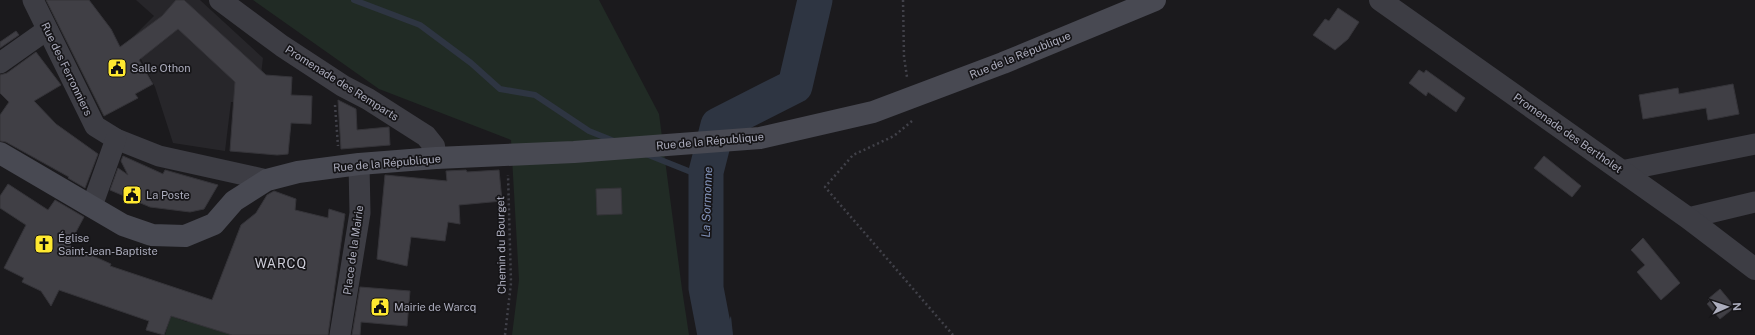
<svg xmlns="http://www.w3.org/2000/svg" width="1755" height="335" font-family="'Public Sans',sans-serif">
  <rect width="100%" height="100%" fill="#1b1a1d"/>
  <polygon fill="#27262a" points="136,0 200,0 263,58 259,91 252,103 231,102 225,151 173,143 155,87 131,39 154,16"/>
  <g fill="#212b25">
    <polygon points="253,0 599,0 659,114 682,289 689,335 512,335 519,280 511,140 379,89"/>
    <polygon points="171,316 187,322 188,321 232,335 165,335"/>
  </g>
  <polygon fill="#2e3542" points="731,316 733,335 722,335"/>
  <g fill="none" stroke-linecap="round" stroke-linejoin="round">
    <g stroke="#2e3542" stroke-width="6">
      <polyline points="354,0 420,25 471,63 500,89 535,95 589,131 614,141"/>
      <polyline points="646,154 706,178"/>
    </g>
    <polyline stroke="#2e3542" stroke-width="35" points="715,335 706,288 706,172 718,125 795,86 815,0"/>
  </g>
  <g fill="#403f45" stroke="#353439">
    <polygon points="46,0 89,0 111,29 120,47 162,16 176,0 184,0 266,75 292,77 291,95 312,96 311,124 291,123 288,154 277,155 230,151 235,82 178,29 139,60 153,84 135,94 138,98 104,116"/>
    <polygon points="1338,8 1359,22 1348,39 1335,50 1313,35 1325,19 1329,21"/>
    <polygon points="16,31 19,35 0,48 0,42"/>
    <polygon points="36,52 61,85 34,101 56,124 98,154 85,188 68,178 69,177 6,142 0,141 0,115 9,102 0,93 0,75 7,73"/>
    <polygon points="1419,70 1424,73 1426,70 1465,98 1456,112 1428,92 1426,96 1409,83"/>
    <polygon points="1733,84 1739,114 1708,120 1706,108 1643,119 1639,95 1678,88 1679,94"/>
    <polygon points="338,100 356,109 357,130 389,127 390,145 341,149"/>
    <polygon points="123,156 163,174 165,170 218,185 204,209 190,212 150,207 110,190 118,168 128,175 121,161"/>
    <polygon points="1544,156 1581,186 1572,197 1534,168"/>
    <polygon points="466,170 467,172 499,170 502,201 459,205 460,224 448,222 445,241 411,237 407,266 377,259 385,175 447,181 446,171"/>
    <polygon points="8,184 48,210 55,200 84,217 69,245 111,264 110,266 212,300 241,225 256,213 267,195 274,191 296,199 295,210 328,218 329,209 345,214 328,335 232,335 171,316 164,335 146,330 149,321 59,290 51,306 41,291 22,282 24,278 4,268 26,225 0,208 0,196"/>
    <polygon points="621,188 622,214 597,215 596,189"/>
    <polygon points="1643,238 1680,283 1661,300 1637,272 1645,265 1631,250"/>
    <polygon points="360,287 410,291 407,326 361,322 360,335 352,335"/>
    <polygon points="1720,289 1735,307 1720,319 1707,304 1710,301 1708,299"/>
  </g>
  <g fill="none" stroke-linecap="round" stroke-linejoin="round">
    <g stroke="#414149" stroke-width="2.5" stroke-dasharray="2 3" stroke-linecap="butt">
      <polyline points="903,0 904,57 907,77"/>
      <polyline points="335,105 338,146"/>
      <polyline points="912,121 894,136 853,155 825,187 953,335"/>
      <polyline points="505,335 511,283 508,175"/>
    </g>
    <g stroke="#3d3d44" stroke-width="21">
      <polyline points="33,0 95,126 116,139 159,156 267,180"/>
      <polyline points="0,63 41,34 48,31"/>
      <polyline points="1621,171 1755,144"/>
      <polyline points="92,206 116,139"/>
      <polyline points="1688,218 1755,202"/>
      <polyline points="340,335 360,213 359,164"/>
    </g>
    <g stroke="#3d3d44" stroke-width="22">
      <polyline points="220,0 282,46 343,86 368,99 426,136 434,146 436,158"/>
      <polyline points="1380,0 1688,218 1755,269"/>
    </g>
    <polyline stroke="#484952" stroke-width="22" points="0,153 123,225 152,235 185,236 214,224 234,201 267,180 298,172 359,164 436,158 574,152 760,138 873,112 1003,63 1155,0"/>
  </g>
  <defs>
    <symbol id="civic-square" viewBox="-11 -11 22 22"><rect x="-9" y="-9" width="18" height="18" rx="4" fill="#ffe930" stroke="#161518"/><path d="M-.6-6.5H3V-4.5H.6V-3L4-1V1h2V6H-6V1h2V-1L-.6-3ZM-1.2 2.5V6h2.4V2.5Z" fill="#111"/></symbol>
    <symbol id="church-square" viewBox="-11 -11 22 22"><rect x="-9" y="-9" width="18" height="18" rx="4" fill="#ffe930" stroke="#161518"/><path d="M-1.2-6h2.4v3.5h3.3v2.4h-3.3V6h-2.4V-.1h-3.3v-2.4h3.3Z" fill="#111"/></symbol>
  </defs>
  <g fill-rule="evenodd">
    <use href="#civic-square" x="106" y="57" width="22" height="22"/>
    <use href="#civic-square" x="121" y="184" width="22" height="22"/>
    <use href="#church-square" x="33" y="233" width="22" height="22"/>
    <use href="#civic-square" x="369" y="296" width="22" height="22"/>
  </g>
  <g text-anchor="middle" stroke-width="3.5" stroke-linejoin="round" paint-order="stroke">
    <g font-size="11" fill="#acadbd" stroke="#161518">
      <text transform="translate(1020 55) rotate(-22)" y="4">Rue de la République</text>
      <text transform="translate(67 69) rotate(64)" y="4">Rue des Ferronniers</text>
      <text transform="translate(342 83) rotate(32)" y="4">Promenade des Remparts</text>
      <text transform="translate(1568 133) rotate(35)" y="4">Promenade des Bertholet</text>
      <text transform="translate(710 141) rotate(-5)" y="4">Rue de la République</text>
      <text transform="translate(387 163) rotate(-5)" y="4">Rue de la République</text>
      <text transform="translate(501 245) rotate(-91)" y="4">Chemin du Bourget</text>
      <text transform="translate(353 250) rotate(-82)" y="4">Place de la Mairie</text>
    </g>
    <g font-size="11" fill="#acadbd" stroke="#161518" text-anchor="start">
      <text x="131" y="72">Salle Othon</text>
      <text x="146" y="199">La Poste</text>
      <text x="58" y="242">Église<tspan x="58" dy="13">Saint-Jean-Baptiste</tspan></text>
      <text x="394" y="311">Mairie de Warcq</text>
    </g>
    <g font-size="12" font-style="italic" fill="#8192b9" stroke="#161518">
      <text transform="translate(707 202) rotate(-88)" y="4">La Sormonne</text>
    </g>
    <g font-size="13" letter-spacing="1" fill="#cdcdd8" stroke="#161518">
      <text x="281" y="268">WARCQ</text>
    </g>
  </g>
  <g transform="translate(1727 307) rotate(87)" stroke="#161518" stroke-width="3" paint-order="stroke">
  <path d="M0-3L7 15L0 10L-7 15Z" fill="#acadbd"/>
  <text y="-6" font-size="11" font-weight="bold" text-anchor="middle" fill="#acadbd">N</text>
  </g>
</svg>
